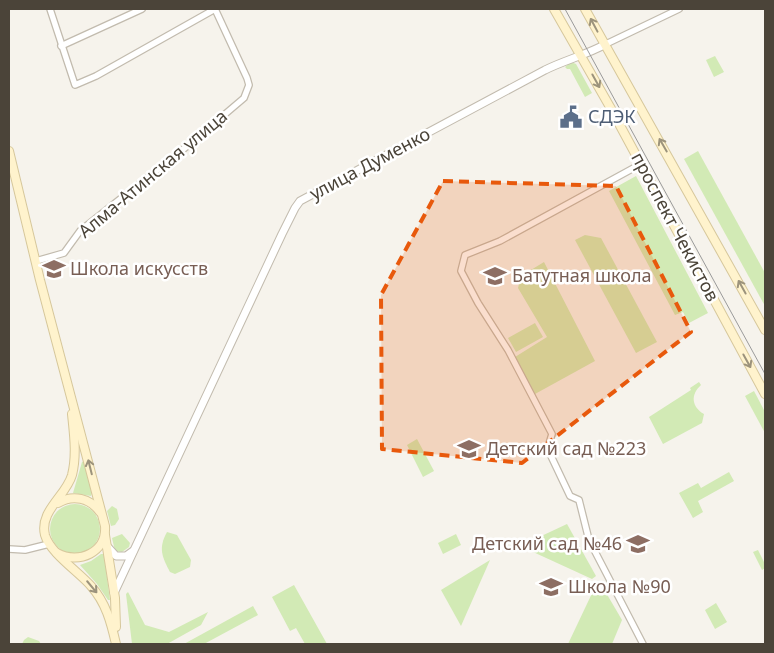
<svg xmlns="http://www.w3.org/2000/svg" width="774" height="653" font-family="'Noto Sans',sans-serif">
  <rect width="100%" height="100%" fill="#f6f3ec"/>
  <g fill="#d2eab5">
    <polygon points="715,56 724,72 714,77 706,60"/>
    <polygon points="571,62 576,64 592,93 585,97 570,69 567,69 565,67"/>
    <polygon points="698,151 765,273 765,306 684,159"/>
    <polygon points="636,176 708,313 689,323 683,312 675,315 609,191"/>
    <polygon points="585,235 601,238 657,342 636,353 575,240"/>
    <polygon points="544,262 595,361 535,394 515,357 547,337 518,288 521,276"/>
    <polygon points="535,323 543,337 516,352 508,338"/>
    <path d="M 699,382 L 701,385 C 690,395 692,407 704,414 L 702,423 L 663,444 L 649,417 L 691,390 L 690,388 Z"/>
    <polygon points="754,391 765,412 765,433 745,396"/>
    <polygon points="417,439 434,471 423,477 407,445"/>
    <polygon points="84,461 92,493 91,496 73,493 82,462"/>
    <polygon points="729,472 734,481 698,501 703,512 693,518 679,493 698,483 701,488"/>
    <circle cx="75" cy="529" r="25"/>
    <polygon points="112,506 117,509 119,519 115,525 111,526 107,511"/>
    <polygon points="567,524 596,576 592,579 520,546"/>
    <path d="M 167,532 L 177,535 L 191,560 L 190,567 L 175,574 L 170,572 C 162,557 158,548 167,532 Z"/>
    <polygon points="122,534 130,543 129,547 122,552 115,551 112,538"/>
    <polygon points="456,534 461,545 443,554 438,543"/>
    <polygon points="758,550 765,564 765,568 762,570 753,552"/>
    <polygon points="101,554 104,554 110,600 108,600 97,584 80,565 91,561"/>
    <polygon points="490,560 461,626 441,590"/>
    <polygon points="294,585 327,644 305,644 296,628 290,631 272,597"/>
    <polygon points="595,587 605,591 622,620 612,644 568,644"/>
    <polygon points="128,592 145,625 169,632 208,612 201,625 167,644 132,644 126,594"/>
    <polygon points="716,603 727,622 715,629 705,610"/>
    <polygon points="253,606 258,615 204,644 184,644"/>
    <polygon points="28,637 39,641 41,644 22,644 24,640"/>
  </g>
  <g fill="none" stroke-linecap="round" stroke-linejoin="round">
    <defs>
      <g id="minor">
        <polyline points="50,9 75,85 96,76 215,9"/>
        <polyline points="606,44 679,9"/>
        <polyline points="61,46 142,9"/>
        <polyline points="641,164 500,241 465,255 461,271 478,303 508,350 552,434 549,444 551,456 570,496 579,500 589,540 643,644"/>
        <polyline points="36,261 64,253 80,231 191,143 244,98 249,85 247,78 215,9"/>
        <polyline points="9,549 25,550 49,544"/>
      </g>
      <g id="tertiary">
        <polyline points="107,546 116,556 126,556 133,551"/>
        <path d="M 114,593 L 282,234 L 295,208 L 300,201 L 545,70 C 565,60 586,55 606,44"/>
      </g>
      <g id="secondary">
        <polyline points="554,9 610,107 765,394"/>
        <polyline points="585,9 765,330"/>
        <path d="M 9,151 L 40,280 L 105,526 C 107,552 79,565 57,553"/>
        <path d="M 72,414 C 74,434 77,455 72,475 C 66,496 39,511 45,535 C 50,553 79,572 91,586 C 106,603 111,622 116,644"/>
        <path d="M 58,503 C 73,494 90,498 100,512"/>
        <polyline points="105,535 115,598 116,627"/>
      </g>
    </defs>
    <use href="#minor" stroke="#c2bbae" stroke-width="8"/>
    <use href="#tertiary" stroke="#c2bbae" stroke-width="9"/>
    <use href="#secondary" stroke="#d6c79b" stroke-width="10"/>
    <use href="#minor" stroke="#fff" stroke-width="5.5"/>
    <use href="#tertiary" stroke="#fff" stroke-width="7"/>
    <use href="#secondary" stroke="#fff3cd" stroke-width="8"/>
    <polyline stroke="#9a9a9a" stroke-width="1" points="565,9 765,374"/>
  </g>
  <defs><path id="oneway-shaft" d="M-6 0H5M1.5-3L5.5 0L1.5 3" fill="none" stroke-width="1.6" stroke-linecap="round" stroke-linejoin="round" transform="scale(1.25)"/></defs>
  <g stroke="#9c937c">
    <use href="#oneway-shaft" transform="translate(594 25) rotate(-118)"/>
    <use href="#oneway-shaft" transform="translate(596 81) rotate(61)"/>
    <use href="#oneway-shaft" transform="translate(663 145) rotate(-120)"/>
    <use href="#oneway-shaft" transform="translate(742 287) rotate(-119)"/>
    <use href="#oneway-shaft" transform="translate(747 361) rotate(61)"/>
    <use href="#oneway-shaft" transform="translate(90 467) rotate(-104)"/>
    <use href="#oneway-shaft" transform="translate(92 587) rotate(50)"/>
  </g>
  <path fill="#e8590c" fill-opacity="0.2" stroke="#e8590c" stroke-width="4" stroke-dasharray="10 6" stroke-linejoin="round" d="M 443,181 L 616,186 L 691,332 L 522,463 L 382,449 L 381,295 Z"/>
  <defs>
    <symbol id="civic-bare" viewBox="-9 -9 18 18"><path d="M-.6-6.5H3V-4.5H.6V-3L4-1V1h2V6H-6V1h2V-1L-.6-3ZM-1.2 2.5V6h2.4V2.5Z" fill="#5c6f8a" stroke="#fff" stroke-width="2.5" paint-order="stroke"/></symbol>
    <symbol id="school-bare" viewBox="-9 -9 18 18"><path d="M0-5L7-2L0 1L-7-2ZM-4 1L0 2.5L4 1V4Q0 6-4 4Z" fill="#8d6e63" stroke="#fff" stroke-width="2.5" paint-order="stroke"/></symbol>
  </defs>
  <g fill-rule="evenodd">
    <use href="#civic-bare" x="555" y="101" width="32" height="32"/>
    <use href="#school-bare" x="38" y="253" width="32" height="32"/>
    <use href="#school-bare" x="479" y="260" width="32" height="32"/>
    <use href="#school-bare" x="453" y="433" width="32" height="32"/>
    <use href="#school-bare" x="622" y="528" width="32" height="32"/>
    <use href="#school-bare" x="535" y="571" width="32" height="32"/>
  </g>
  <g text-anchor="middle" stroke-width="5" stroke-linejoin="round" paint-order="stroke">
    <g font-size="18" fill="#4e5e75" stroke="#fff" text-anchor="start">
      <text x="588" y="123">СДЭК</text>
    </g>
    <g font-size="18" fill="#4b4439" stroke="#fff">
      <text transform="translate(370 164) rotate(-28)" y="6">улица Думенко</text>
      <text transform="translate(153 174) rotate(-40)" y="6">Алма-Атинская улица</text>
      <text transform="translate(675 227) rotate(62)" y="6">проспект Чекистов</text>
    </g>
    <g font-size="18" fill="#785e54" stroke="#fff" text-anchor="start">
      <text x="70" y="275">Школа искусств</text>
      <text x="512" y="282">Батутная школа</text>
      <text x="486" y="455">Детский сад №223</text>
      <text x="622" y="550" text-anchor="end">Детский сад №46</text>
      <text x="568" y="593">Школа №90</text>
    </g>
  </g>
  <rect width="774" height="653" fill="none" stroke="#4b4439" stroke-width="20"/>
</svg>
